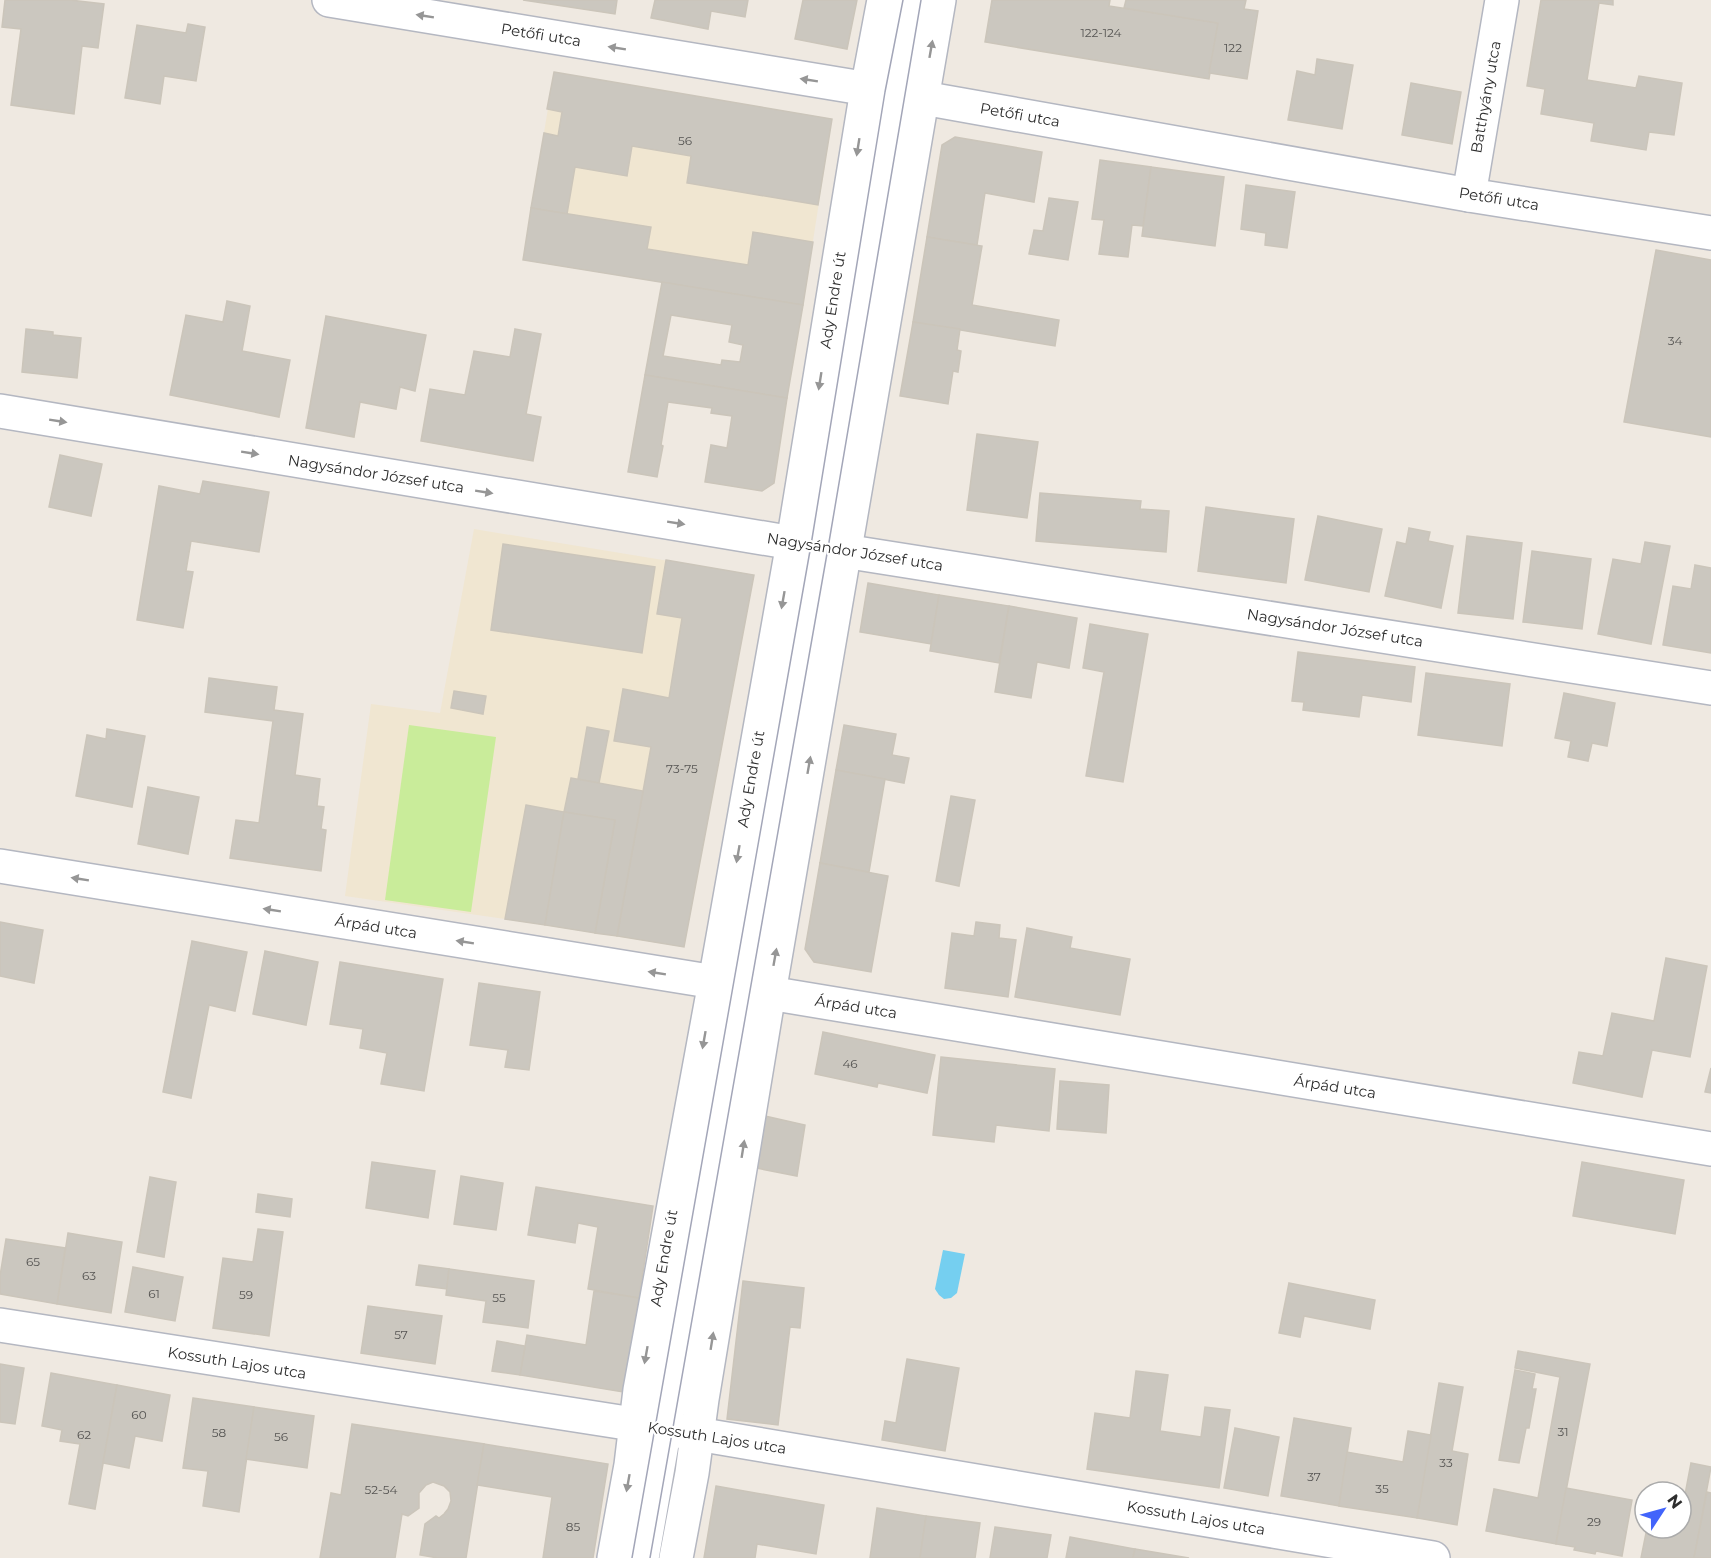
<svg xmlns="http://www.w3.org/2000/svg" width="1711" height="1558" font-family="Montserrat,sans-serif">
  <rect width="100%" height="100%" fill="#efe9e1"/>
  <g fill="#f0e6d1">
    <polygon points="554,72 832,119 803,305 523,260"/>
    <polygon points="474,529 754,575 684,947 505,919 345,896 371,704 440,713"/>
  </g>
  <polygon fill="#c9ec9a" points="409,725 496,737 471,912 385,900"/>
  <polygon fill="#75cff0" points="943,1250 965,1254 957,1293 951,1298 944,1299 939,1295 935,1289"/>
  <g fill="#cbc7bf" stroke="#cbc5ba" stroke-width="1.5" fill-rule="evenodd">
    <polygon points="5,0 70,0 104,4 98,48 82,46 74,114 11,105 21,29 2,27"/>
    <polygon points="523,0 617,0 615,14"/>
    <polygon points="655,0 748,0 745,17 711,11 708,29 651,18"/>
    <polygon points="803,0 857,0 847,49 795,39"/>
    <polygon points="992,0 1110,0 1109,6 1218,23 1209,79 985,42"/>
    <polygon points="1126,0 1246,0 1244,9 1258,11 1247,79 1209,73 1218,23 1124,8"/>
    <polygon points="1541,0 1613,0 1613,5 1599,3 1587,80 1636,88 1639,76 1682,83 1674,135 1649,132 1646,150 1591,141 1594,123 1541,114 1545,89 1527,86"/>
    <polygon points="188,24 205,27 196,81 164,76 160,104 125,98 137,25 186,33"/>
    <polygon points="1317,59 1353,65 1342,129 1288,120 1297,71 1315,75"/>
    <polygon points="554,72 832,119 818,205 687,183 691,156 632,146 627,176 575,167 567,214 531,208 544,133 558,136 562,112 547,109"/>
    <polygon points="1411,83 1461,92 1452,144 1402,135"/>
    <polygon points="955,137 1042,152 1034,202 985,193 977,245 927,237 942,145"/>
    <polygon points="1100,160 1151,167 1143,226 1132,225 1128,257 1099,254 1104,220 1092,219"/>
    <polygon points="1151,167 1224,177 1215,246 1142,236"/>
    <polygon points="1246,185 1295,192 1287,248 1265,245 1266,233 1241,229"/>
    <polygon points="1049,198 1078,202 1068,260 1029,254 1034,230 1043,231"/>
    <polygon points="531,208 651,227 647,249 748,265 753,232 813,242 803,305 523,260"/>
    <polygon points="927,237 982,246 972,305 1059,320 1055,346 913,322"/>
    <polygon points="1656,250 1711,260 1711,437 1624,422"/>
    <path d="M 662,282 L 803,305 L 787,398 L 645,375 ZM 671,315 L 732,325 L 729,342 L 743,345 L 740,362 L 722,360 L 721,365 L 663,356 Z"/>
    <polygon points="227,301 250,306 242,351 290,360 279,417 170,395 186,315 223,322"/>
    <polygon points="326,316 426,335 415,391 400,387 396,409 360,402 354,437 306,428"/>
    <polygon points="913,322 960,329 957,350 961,351 958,372 953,371 948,404 900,396"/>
    <polygon points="26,329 53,332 53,335 81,338 77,378 22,372"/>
    <polygon points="515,329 541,334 526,414 541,417 533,461 421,441 430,389 465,395 474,351 510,357"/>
    <polygon points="645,375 787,398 774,483 762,491 705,482 711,445 727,448 732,416 711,413 712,408 668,402 661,445 663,446 657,477 628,472"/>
    <polygon points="977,434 1038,442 1027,518 967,510"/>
    <polygon points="60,455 102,464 91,516 49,507"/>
    <polygon points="203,481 269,492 259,552 191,541 186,571 193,572 183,628 137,620 159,486 200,494"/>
    <polygon points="1040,493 1141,501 1140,509 1169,511 1166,552 1036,541"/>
    <polygon points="1206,507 1294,519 1286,583 1198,571"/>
    <polygon points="1318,516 1382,529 1369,592 1305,580"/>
    <polygon points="1409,528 1430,532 1428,541 1453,546 1441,608 1385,596 1397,542 1406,544"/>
    <polygon points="1467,536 1522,543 1513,619 1458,613"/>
    <polygon points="1645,542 1670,546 1651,644 1598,634 1613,559 1641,564"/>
    <polygon points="503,544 655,567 642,653 491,630"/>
    <polygon points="1532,551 1591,559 1582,629 1523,622"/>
    <polygon points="666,560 754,575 684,947 617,936 651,747 614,741 623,689 669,698 682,618 657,614"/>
    <polygon points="1695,565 1711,568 1711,653 1663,645 1673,586 1691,589"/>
    <polygon points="868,583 939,595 931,644 860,632"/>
    <polygon points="939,595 1009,606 999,663 930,651"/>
    <polygon points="1009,606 1077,618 1069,668 1037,662 1031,698 995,692"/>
    <polygon points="1090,624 1148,634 1123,782 1086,776 1104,672 1083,668"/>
    <polygon points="1298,652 1415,667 1411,702 1362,695 1359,717 1303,710 1304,702 1292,701"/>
    <polygon points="1426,673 1510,684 1502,746 1418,735"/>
    <polygon points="209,678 277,687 274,710 303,714 295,775 320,779 317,806 324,807 321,829 326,830 321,871 230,858 236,820 259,823 273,721 205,712"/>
    <polygon points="454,691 486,696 483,714 451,708"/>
    <polygon points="1564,693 1615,703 1607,746 1592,743 1588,761 1568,757 1571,741 1555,738"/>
    <polygon points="844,725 896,734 892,755 909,758 904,783 836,770"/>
    <polygon points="587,727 609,731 599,783 578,779"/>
    <polygon points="107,729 145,736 132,807 76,796 87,735 106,739"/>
    <polygon points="836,770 885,779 869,872 820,863"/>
    <polygon points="571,778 643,791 617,936 595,933 615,820 564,812"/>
    <polygon points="148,787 199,797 188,854 138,844"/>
    <polygon points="951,796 975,800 959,886 936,881"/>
    <polygon points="526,805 564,812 545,925 505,919"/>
    <polygon points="564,812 615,820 595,933 545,925"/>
    <polygon points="820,863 888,876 871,972 814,962 805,949"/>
    <polygon points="0,922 43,930 34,983 0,976"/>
    <polygon points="976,922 1000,925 999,938 1016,940 1008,997 945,988 952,933 974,936"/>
    <polygon points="1027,928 1072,937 1070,948 1130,959 1120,1015 1015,997"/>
    <polygon points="192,941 247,952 235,1011 209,1005 191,1098 163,1092"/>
    <polygon points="265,951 318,962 306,1025 253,1014"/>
    <polygon points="1666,958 1707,966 1690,1057 1652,1050 1642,1097 1573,1083 1579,1052 1603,1056 1612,1013 1654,1021"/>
    <polygon points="340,962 443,979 424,1091 381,1084 387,1053 360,1048 363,1029 330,1024"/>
    <polygon points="479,983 540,992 529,1070 505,1067 508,1050 470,1045"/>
    <polygon points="823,1032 935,1055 927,1093 878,1083 877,1087 815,1074"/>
    <polygon points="941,1057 1055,1069 1049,1131 996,1125 994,1142 933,1135"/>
    <polygon points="1711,1068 1711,1093 1705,1092"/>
    <polygon points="1060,1081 1109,1085 1106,1133 1057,1129"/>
    <polygon points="765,1116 805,1125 797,1176 756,1168"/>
    <polygon points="372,1162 435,1171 428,1218 366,1208"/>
    <polygon points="1582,1162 1684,1180 1675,1234 1573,1216"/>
    <polygon points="461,1176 503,1183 496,1230 454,1224"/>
    <polygon points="150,1177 176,1182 164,1257 137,1252"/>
    <polygon points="536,1187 653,1206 639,1298 588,1289 598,1227 578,1223 575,1243 528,1235"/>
    <polygon points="258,1194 292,1199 290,1217 256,1212"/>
    <polygon points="258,1229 283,1232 269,1336 213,1328 223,1258 253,1262"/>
    <polygon points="68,1233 122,1242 111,1313 57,1304"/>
    <polygon points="6,1239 65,1248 57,1304 0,1294 0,1276"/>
    <polygon points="419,1265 449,1269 447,1289 416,1285"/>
    <polygon points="133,1267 183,1277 175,1321 125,1312"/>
    <polygon points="449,1269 534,1281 528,1328 483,1322 486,1301 446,1295"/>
    <polygon points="743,1281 804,1288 800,1328 790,1327 778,1425 727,1419"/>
    <polygon points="1289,1283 1375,1300 1370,1329 1304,1316 1300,1337 1279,1333"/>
    <polygon points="594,1291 639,1298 623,1392 520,1375 527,1335 586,1345"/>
    <polygon points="368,1306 442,1316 435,1364 361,1353"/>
    <polygon points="497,1341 525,1346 520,1375 492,1371"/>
    <polygon points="1518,1351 1590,1364 1556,1544 1486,1531 1494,1489 1538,1498 1560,1377 1515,1368"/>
    <polygon points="907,1359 959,1368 945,1451 882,1440 885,1421 896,1423"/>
    <polygon points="0,1364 24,1368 15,1424 0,1422"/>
    <polygon points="1515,1370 1535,1374 1532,1389 1536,1389 1529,1428 1526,1428 1519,1463 1499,1460"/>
    <polygon points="1136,1371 1168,1375 1160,1431 1201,1437 1205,1407 1230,1410 1219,1488 1087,1469 1095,1413 1130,1418"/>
    <polygon points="51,1373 117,1385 95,1509 69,1504 80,1444 60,1441 62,1430 42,1426"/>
    <polygon points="1439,1383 1463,1387 1452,1451 1468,1454 1457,1525 1417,1518"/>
    <polygon points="117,1385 170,1395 162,1441 135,1436 129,1468 103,1463"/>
    <polygon points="193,1398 254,1407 239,1512 203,1506 208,1471 183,1468"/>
    <polygon points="254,1407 314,1416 307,1468 246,1459"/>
    <polygon points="1294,1418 1351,1428 1339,1506 1281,1496"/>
    <polygon points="352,1424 484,1444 466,1558 438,1558 420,1555 425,1524 436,1516 439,1518 444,1514 448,1509 451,1501 450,1492 444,1486 433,1482 426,1485 419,1493 419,1508 408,1516 402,1514 395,1558 320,1558 331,1493 341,1495"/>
    <polygon points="1235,1428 1279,1437 1268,1496 1224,1488"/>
    <polygon points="1408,1431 1431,1435 1417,1518 1339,1506 1347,1452 1403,1462"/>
    <polygon points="484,1444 608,1464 593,1558 543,1558 552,1497 477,1485"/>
    <polygon points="1691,1463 1711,1467 1694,1558 1641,1558 1647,1528 1681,1528 1681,1500 1684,1500"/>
    <polygon points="716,1486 824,1505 816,1554 757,1544 755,1558 704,1558"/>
    <polygon points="1566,1488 1632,1500 1622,1556 1596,1551 1595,1554 1574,1550 1575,1547 1556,1544"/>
    <polygon points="1707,1492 1711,1493 1711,1558 1694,1558"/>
    <polygon points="877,1508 926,1516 920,1558 870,1558"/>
    <polygon points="926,1516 980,1523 975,1558 920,1558"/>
    <polygon points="995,1527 1051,1535 1047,1558 990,1558"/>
    <polygon points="1070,1537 1135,1549 1133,1558 1066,1558"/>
    <polygon points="1135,1549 1189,1558 1133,1558"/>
  </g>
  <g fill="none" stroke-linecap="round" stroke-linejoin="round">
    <defs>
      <g id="minor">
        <polyline points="329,0 923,98 1469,195 1711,233"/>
        <polyline points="1469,195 1502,0"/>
        <polyline points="0,411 793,543 1711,688"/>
        <polyline points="0,866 715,982 769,993 1711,1149"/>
        <polyline points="0,1325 697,1434 1433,1558"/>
        <polyline points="614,1558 631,1465 640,1390 715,982 793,543 867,90 884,0"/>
        <polyline points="642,1558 819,547 912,0"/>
        <polyline points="676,1558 692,1473 702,1399 769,993 939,0"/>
      </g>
    </defs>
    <use href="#minor" stroke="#b4b7c1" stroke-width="36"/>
    <use href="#minor" stroke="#fff" stroke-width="33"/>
    <g stroke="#a3a6b8" stroke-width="1.5">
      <polyline points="632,1558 811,545 885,92 903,0"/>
      <polyline points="650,1558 828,548 921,0"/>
    </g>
  </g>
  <defs><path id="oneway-solid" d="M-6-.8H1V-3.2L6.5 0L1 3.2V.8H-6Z" transform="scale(1.5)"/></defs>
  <g fill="#969696">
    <use href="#oneway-solid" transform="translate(425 16) rotate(-171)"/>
    <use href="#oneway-solid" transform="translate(617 48) rotate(-171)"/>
    <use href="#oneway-solid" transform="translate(931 49) rotate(-80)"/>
    <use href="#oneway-solid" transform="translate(809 80) rotate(-171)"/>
    <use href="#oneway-solid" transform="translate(858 147) rotate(99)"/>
    <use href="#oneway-solid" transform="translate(820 381) rotate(99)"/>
    <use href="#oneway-solid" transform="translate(58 421) rotate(9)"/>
    <use href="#oneway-solid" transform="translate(250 453) rotate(9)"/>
    <use href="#oneway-solid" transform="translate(484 492) rotate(9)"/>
    <use href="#oneway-solid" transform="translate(676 523) rotate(9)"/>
    <use href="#oneway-solid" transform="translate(783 600) rotate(100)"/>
    <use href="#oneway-solid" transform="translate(809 765) rotate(-80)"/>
    <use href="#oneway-solid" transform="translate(738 854) rotate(100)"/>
    <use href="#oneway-solid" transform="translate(80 879) rotate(-171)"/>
    <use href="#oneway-solid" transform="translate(272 910) rotate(-171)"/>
    <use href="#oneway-solid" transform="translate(465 942) rotate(-171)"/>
    <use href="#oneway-solid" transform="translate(775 957) rotate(-80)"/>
    <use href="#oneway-solid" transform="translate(657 973) rotate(-171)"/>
    <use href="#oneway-solid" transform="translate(704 1040) rotate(100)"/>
    <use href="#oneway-solid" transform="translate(743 1149) rotate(-81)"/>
    <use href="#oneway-solid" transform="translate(712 1341) rotate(-81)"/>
    <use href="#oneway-solid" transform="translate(646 1355) rotate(100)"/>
    <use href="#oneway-solid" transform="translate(628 1483) rotate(100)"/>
  </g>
  <g text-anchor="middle" stroke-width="4.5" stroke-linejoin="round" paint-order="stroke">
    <g font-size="12" fill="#555452">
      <text x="1101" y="37">122-124</text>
      <text x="1233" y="52">122</text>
      <text x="685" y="145">56</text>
      <text x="1675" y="345">34</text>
      <text x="682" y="773">73-75</text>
      <text x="850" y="1068">46</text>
      <text x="33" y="1266">65</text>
      <text x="89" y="1280">63</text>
      <text x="154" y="1298">61</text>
      <text x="246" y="1299">59</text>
      <text x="499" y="1302">55</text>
      <text x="401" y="1339">57</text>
      <text x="139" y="1419">60</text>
      <text x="1563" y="1436">31</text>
      <text x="219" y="1437">58</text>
      <text x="84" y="1439">62</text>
      <text x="281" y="1441">56</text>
      <text x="1446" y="1467">33</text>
      <text x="1314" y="1481">37</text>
      <text x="1382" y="1493">35</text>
      <text x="381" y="1494">52-54</text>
      <text x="1594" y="1526">29</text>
      <text x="573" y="1531">85</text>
    </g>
    <g font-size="15" fill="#2e2e2e" stroke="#fff">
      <text transform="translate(541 35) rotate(9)" y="5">Petőfi utca</text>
      <text transform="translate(1486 97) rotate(-80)" y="5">Batthyány utca</text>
      <text transform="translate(1020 115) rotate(10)" y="5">Petőfi utca</text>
      <text transform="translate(1499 199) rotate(9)" y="5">Petőfi utca</text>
      <text transform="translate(833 300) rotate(-81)" y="5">Ady Endre út</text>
      <text transform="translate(376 474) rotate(9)" y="5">Nagysándor József utca</text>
      <text transform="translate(855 552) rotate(9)" y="5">Nagysándor József utca</text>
      <text transform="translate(1335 628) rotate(9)" y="5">Nagysándor József utca</text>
      <text transform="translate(751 779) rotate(-80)" y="5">Ady Endre út</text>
      <text transform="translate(376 927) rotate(9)" y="5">Árpád utca</text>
      <text transform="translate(856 1007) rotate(9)" y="5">Árpád utca</text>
      <text transform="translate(1335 1087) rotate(9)" y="5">Árpád utca</text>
      <text transform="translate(664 1258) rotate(-80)" y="5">Ady Endre út</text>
      <text transform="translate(237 1363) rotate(9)" y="5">Kossuth Lajos utca</text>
      <text transform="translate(717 1438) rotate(9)" y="5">Kossuth Lajos utca</text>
      <text transform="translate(1196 1518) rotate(10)" y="5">Kossuth Lajos utca</text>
    </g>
  </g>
  <g transform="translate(1663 1510) rotate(54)"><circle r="28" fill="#ffffff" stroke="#ababab" stroke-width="1.5"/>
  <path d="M0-4.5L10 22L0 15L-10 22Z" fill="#4264fb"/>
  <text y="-9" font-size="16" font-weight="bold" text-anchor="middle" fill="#2e2e2e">N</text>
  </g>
</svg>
